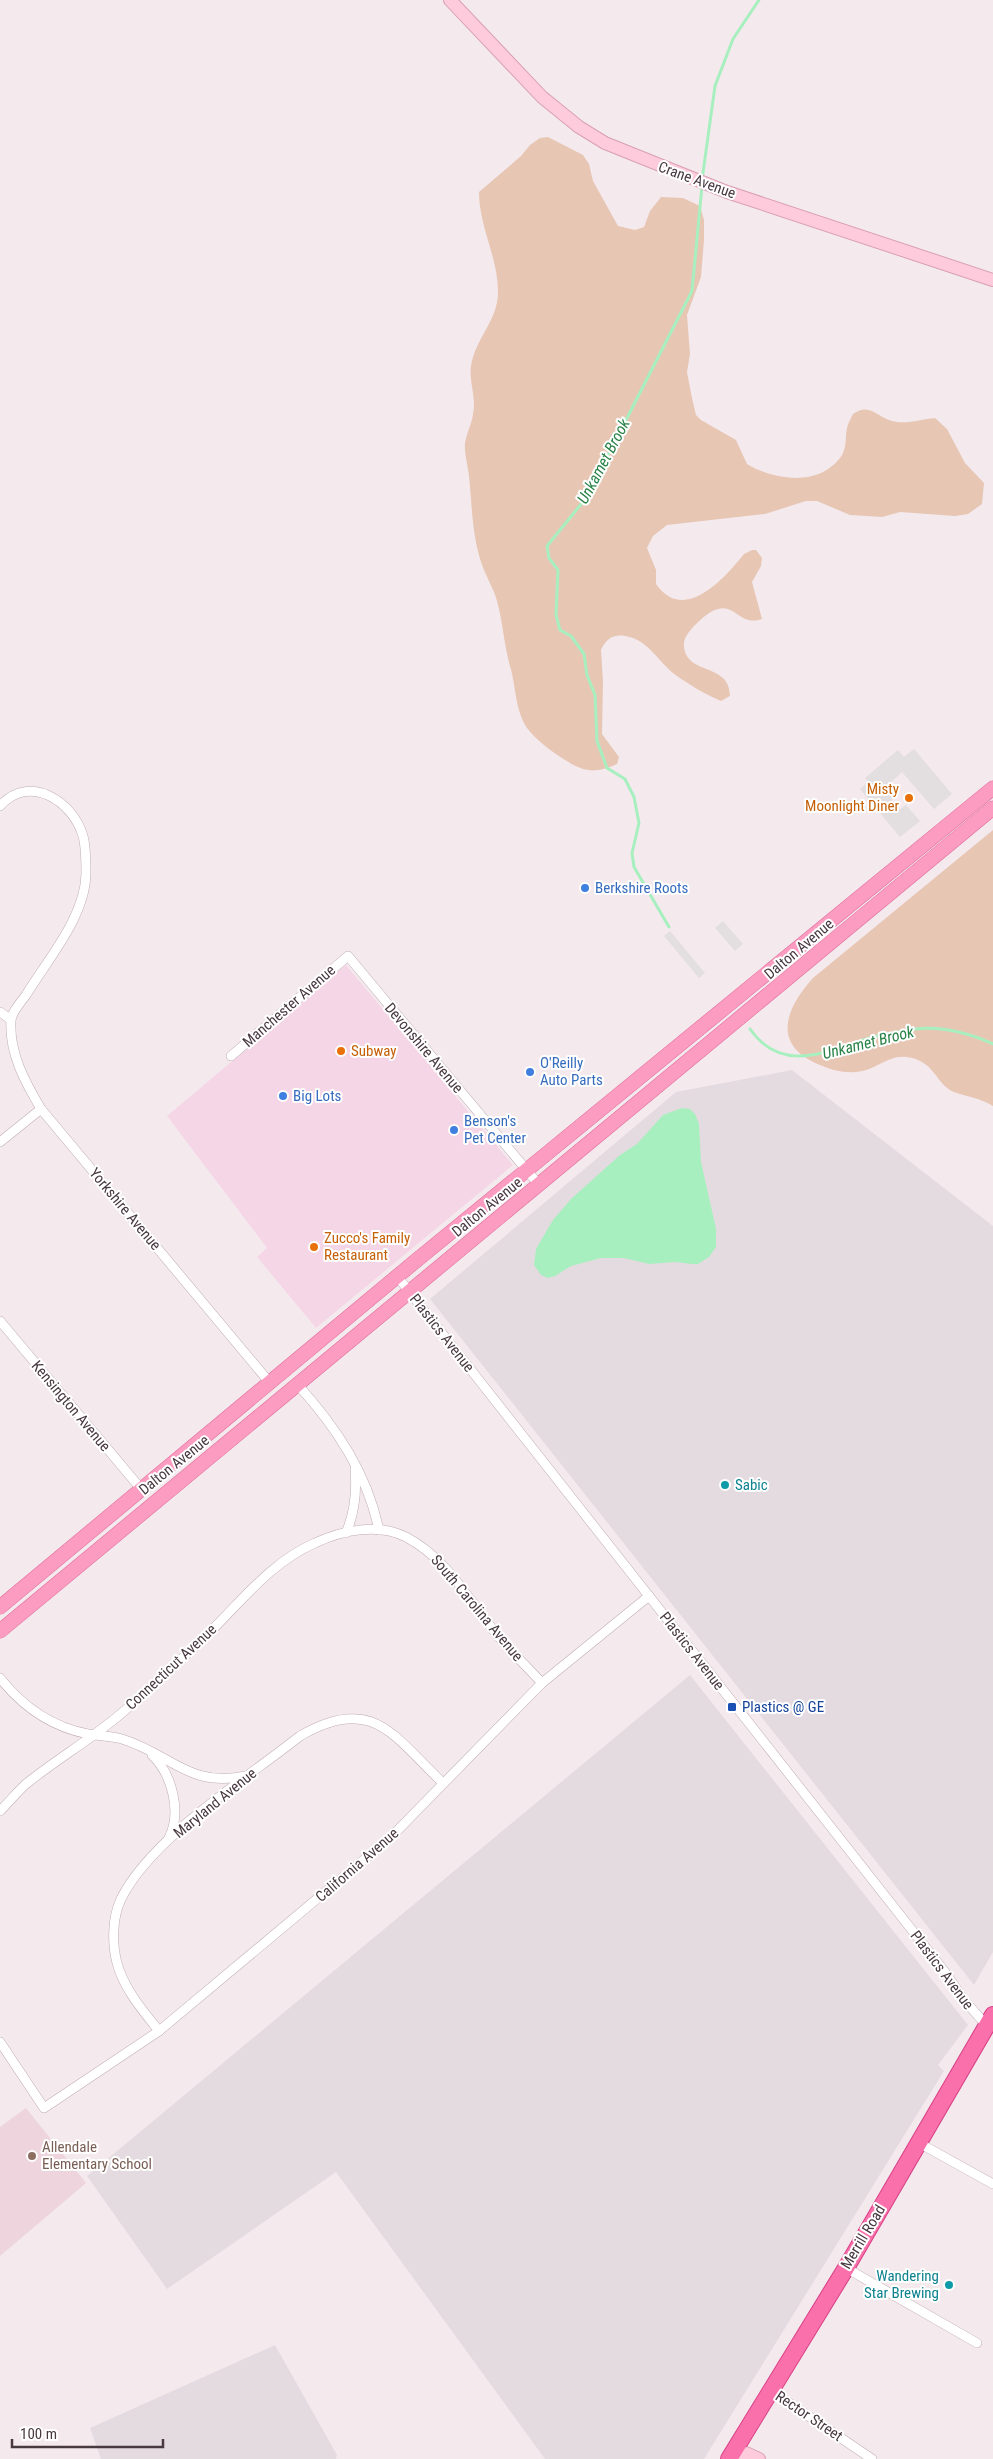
<svg xmlns="http://www.w3.org/2000/svg" width="993" height="2459" font-family="'Roboto Condensed',sans-serif">
  <rect width="100%" height="100%" fill="#f4eaee"/>
  <polygon fill="#f5d6e6" points="346,965 513,1165 316,1328 257,1257 267,1248 167,1116"/>
  <g fill="#e4dbe0">
    <polygon points="792,1070 993,1226 993,1952 974,1985 430,1299 676,1092"/>
    <polygon points="690,1675 968,2025 938,2065 944,2071 704,2459 545,2459 336,2172 167,2289 87,2176"/>
    <polygon points="275,2345 337,2455 336,2459 101,2459 90,2428"/>
  </g>
  <polygon fill="#edd4dd" points="26,2108 86,2183 0,2256 0,2127"/>
  <g fill="#e7c6b4">
    <path d="M 548,137 L 583,155 L 589,164 L 593,181 L 618,226 L 635,230 L 644,227 L 650,211 L 661,197 L 683,198 L 700,206 L 704,220 L 704,240 L 701,277 L 687,315 L 690,354 L 687,372 L 692,398 L 696,415 L 701,420 L 736,440 L 747,464 C 775,481 821,487 842,455 C 847,446 845,437 847,428 C 848,423 851,418 853,414 C 870,402 877,417 892,421 C 906,425 921,419 935,418 L 947,429 L 965,463 L 984,483 L 982,504 L 968,514 L 955,516 L 900,512 L 882,517 L 850,515 L 817,501 L 806,501 L 765,514 L 667,525 L 653,536 L 647,548 L 656,570 L 656,584 C 684,624 724,579 744,554 L 752,550 L 756,550 L 762,558 L 761,566 L 752,582 L 762,619 C 733,629 734,585 694,626 C 689,632 683,638 684,646 C 686,676 730,662 730,696 L 721,701 C 706,695 690,685 677,676 C 658,663 650,640 625,636 C 613,634 606,639 601,650 L 603,681 L 602,734 L 619,757 L 617,764 C 595,774 584,772 565,760 C 552,752 536,740 527,728 C 515,710 516,686 510,666 C 504,645 503,623 497,601 C 493,587 485,575 481,562 C 472,534 472,506 469,476 C 468,466 464,453 465,443 C 467,432 472,423 473,414 C 477,396 467,379 472,361 C 478,336 498,319 498,292 C 498,257 479,227 479,192 L 521,156 L 530,145 L 540,138 Z"/>
    <path d="M 993,830 L 993,1106 C 980,1098 968,1097 954,1092 C 936,1085 935,1060 906,1057 C 888,1055 875,1071 856,1072 C 842,1073 832,1070 820,1065 C 772,1046 784,1010 813,978 Z"/>
  </g>
  <g fill="#e3dee0">
    <polygon points="914,749 952,794 934,809 902,772 889,784 897,795 891,801 899,810 906,805 920,821 900,837 860,789 868,782 865,778 898,750 904,757"/>
    <polygon points="723,921 743,944 735,951 715,928"/>
    <polygon points="670,931 705,973 699,978 664,936"/>
  </g>
  <polygon fill="#a8efbf" points="682,1108 690,1109 695,1114 699,1124 701,1162 716,1229 716,1247 709,1257 698,1264 692,1264 675,1262 649,1264 624,1258 601,1258 571,1266 555,1276 548,1278 541,1275 534,1265 536,1249 553,1220 571,1199 620,1155 637,1144 663,1115"/>
  <g fill="none" stroke-linecap="round" stroke-linejoin="round">
    <g stroke="#a8efbf" stroke-width="3">
      <polyline points="702,180 715,86 733,39 759,0"/>
      <polyline points="669,927 634,867 632,853 639,823 634,797 625,779 607,768 597,741 595,695 587,675 584,654 571,636 560,630 556,615 558,570 549,558 547,546 586,498 692,291 702,186"/>
      <path d="M 750,1029 C 783,1076 830,1050 873,1037 C 886,1034 901,1031 915,1029 C 941,1026 969,1033 993,1044"/>
    </g>
    <defs>
      <g id="street">
        <path d="M 0,806 C 29,773 73,801 83,836 C 86,847 86,863 86,874 C 85,917 48,959 26,995 C 21,1002 11,1013 11,1021 C 9,1053 25,1082 41,1109 L 270,1383"/>
        <polyline points="0,1012 10,1019"/>
        <polyline points="231,1056 348,956 539,1185"/>
        <polyline points="0,1142 41,1109"/>
        <polyline points="397,1276 945,1972 964,2000 988,2027"/>
        <polyline points="0,1321 142,1490"/>
        <path d="M 298,1385 C 336,1427 367,1473 379,1530"/>
        <path d="M 346,1533 C 355,1512 357,1492 355,1469"/>
        <path d="M 0,1678 C 23,1707 52,1727 88,1734 C 99,1736 111,1736 122,1739 C 171,1754 188,1788 246,1776"/>
        <path d="M 152,1755 C 172,1774 182,1812 169,1838"/>
        <path d="M 0,1811 C 9,1802 17,1792 26,1784 C 57,1759 93,1738 123,1712 C 153,1686 183,1658 212,1630 C 243,1599 273,1561 315,1543 C 343,1530 378,1523 406,1537 C 448,1559 469,1601 498,1636 C 512,1652 527,1667 542,1683"/>
        <path d="M 159,2031 C 143,2011 124,1989 117,1963 C 112,1944 112,1918 121,1899 C 151,1838 246,1779 300,1736 C 373,1693 394,1737 443,1783"/>
        <polyline points="0,2042 44,2108 159,2031 391,1837 542,1683 649,1596"/>
        <polyline points="919,2143 993,2184"/>
        <polyline points="846,2268 977,2343"/>
        <polyline points="770,2390 872,2459"/>
      </g>
      <g id="secondary">
        <polyline points="450,0 542,97 579,127 605,143 727,192 993,280"/>
        <polyline points="729,2457 746,2453 759,2459"/>
      </g>
      <g id="primary">
        <polyline points="0,1607 412,1264 993,788"/>
        <polyline points="0,1631 993,808"/>
      </g>
      <polyline id="highway" points="729,2459 846,2268 993,2015"/>
    </defs>
    <use href="#street" stroke="#c0acb5" stroke-width="10"/>
    <use href="#secondary" stroke="#d99fb3" stroke-width="14"/>
    <use href="#primary" stroke="#e16b99" stroke-width="15"/>
    <use href="#highway" stroke="#d93f85" stroke-width="18"/>
    <use href="#street" stroke="#fff" stroke-width="9"/>
    <use href="#secondary" stroke="#fdcbdc" stroke-width="12"/>
    <use href="#primary" stroke="#fb9cc0" stroke-width="14"/>
    <use href="#highway" stroke="#f970aa" stroke-width="16"/>
  </g>
  <g fill="#e8710a" stroke="#fff" stroke-width="2">
    <circle cx="909" cy="798" r="5"/>
    <circle cx="341" cy="1051" r="5"/>
    <circle cx="314" cy="1247" r="5"/>
  </g>
  <g fill="#3f7fe0" stroke="#fff" stroke-width="2">
    <circle cx="585" cy="888" r="5"/>
    <circle cx="530" cy="1072" r="5"/>
    <circle cx="283" cy="1096" r="5"/>
    <circle cx="454" cy="1130" r="5"/>
  </g>
  <g fill="#0f9aa8" stroke="#fff" stroke-width="2">
    <circle cx="725" cy="1485" r="5"/>
    <circle cx="949" cy="2285" r="5"/>
  </g>
  <rect fill="#1a4fb4" stroke="#fff" stroke-width="2" x="727" y="1702" width="10" height="10" rx="2.5"/>
  <circle fill="#8d6e63" stroke="#fff" stroke-width="2" cx="32" cy="2156" r="5"/>
  <g text-anchor="middle" stroke-width="4" stroke-linejoin="round" paint-order="stroke">
    <g font-size="15" fill="#483840" stroke="#fff">
      <text transform="translate(697 180) rotate(20)" y="5">Crane Avenue</text>
      <text transform="translate(799 949) rotate(-40)" y="5">Dalton Avenue</text>
      <text transform="translate(289 1006) rotate(-41)" y="5">Manchester Avenue</text>
      <text transform="translate(424 1048) rotate(50)" y="5">Devonshire Avenue</text>
      <text transform="translate(487 1207) rotate(-39)" y="5">Dalton Avenue</text>
      <text transform="translate(125 1209) rotate(50)" y="5">Yorkshire Avenue</text>
      <text transform="translate(442 1333) rotate(52)" y="5">Plastics Avenue</text>
      <text transform="translate(71 1406) rotate(50)" y="5">Kensington Avenue</text>
      <text transform="translate(174 1465) rotate(-39)" y="5">Dalton Avenue</text>
      <text transform="translate(477 1608) rotate(50)" y="5">South Carolina Avenue</text>
      <text transform="translate(692 1651) rotate(52)" y="5">Plastics Avenue</text>
      <text transform="translate(171 1667) rotate(-43)" y="5">Connecticut Avenue</text>
      <text transform="translate(215 1803) rotate(-39)" y="5">Maryland Avenue</text>
      <text transform="translate(357 1865) rotate(-41)" y="5">California Avenue</text>
      <text transform="translate(942 1970) rotate(53)" y="5">Plastics Avenue</text>
      <text transform="translate(863 2237) rotate(-59)" y="5">Merrill Road</text>
      <text transform="translate(809 2416) rotate(34)" y="5">Rector Street</text>
    </g>
    <g font-size="15" fill="#c56008" stroke="#fff" text-anchor="start">
      <text x="899" y="794" text-anchor="end">Misty<tspan x="899" dy="17">Moonlight Diner</tspan></text>
      <text x="351" y="1056">Subway</text>
      <text x="324" y="1243">Zucco's Family<tspan x="324" dy="17">Restaurant</tspan></text>
    </g>
    <g font-size="15" fill="#366cbe" stroke="#fff" text-anchor="start">
      <text x="595" y="893">Berkshire Roots</text>
      <text x="540" y="1068">O'Reilly<tspan x="540" dy="17">Auto Parts</tspan></text>
      <text x="293" y="1101">Big Lots</text>
      <text x="464" y="1126">Benson's<tspan x="464" dy="17">Pet Center</tspan></text>
    </g>
    <g font-size="15" fill="#0d838f" stroke="#fff" text-anchor="start">
      <text x="735" y="1490">Sabic</text>
      <text x="939" y="2281" text-anchor="end">Wandering<tspan x="939" dy="17">Star Brewing</tspan></text>
    </g>
    <g font-size="15" fill="#164399" stroke="#fff" text-anchor="start">
      <text x="742" y="1712">Plastics @ GE</text>
    </g>
    <g font-size="15" fill="#785e54" stroke="#fff" text-anchor="start">
      <text x="42" y="2152">Allendale<tspan x="42" dy="17">Elementary School</tspan></text>
    </g>
    <g font-size="16" font-style="italic" fill="#298246" stroke="#fff">
      <text transform="translate(603 461) rotate(-62)" y="6">Unkamet Brook</text>
      <text transform="translate(868 1042) rotate(-14)" y="6">Unkamet Brook</text>
    </g>
  </g>
  <path d="M12 2439v8h151v-8" fill="none" stroke="#483840" stroke-width="2.5"/>
  <text x="20" y="2439" font-size="15" fill="#483840" stroke="#ffffff" stroke-width="4" paint-order="stroke">100 m</text>
</svg>
